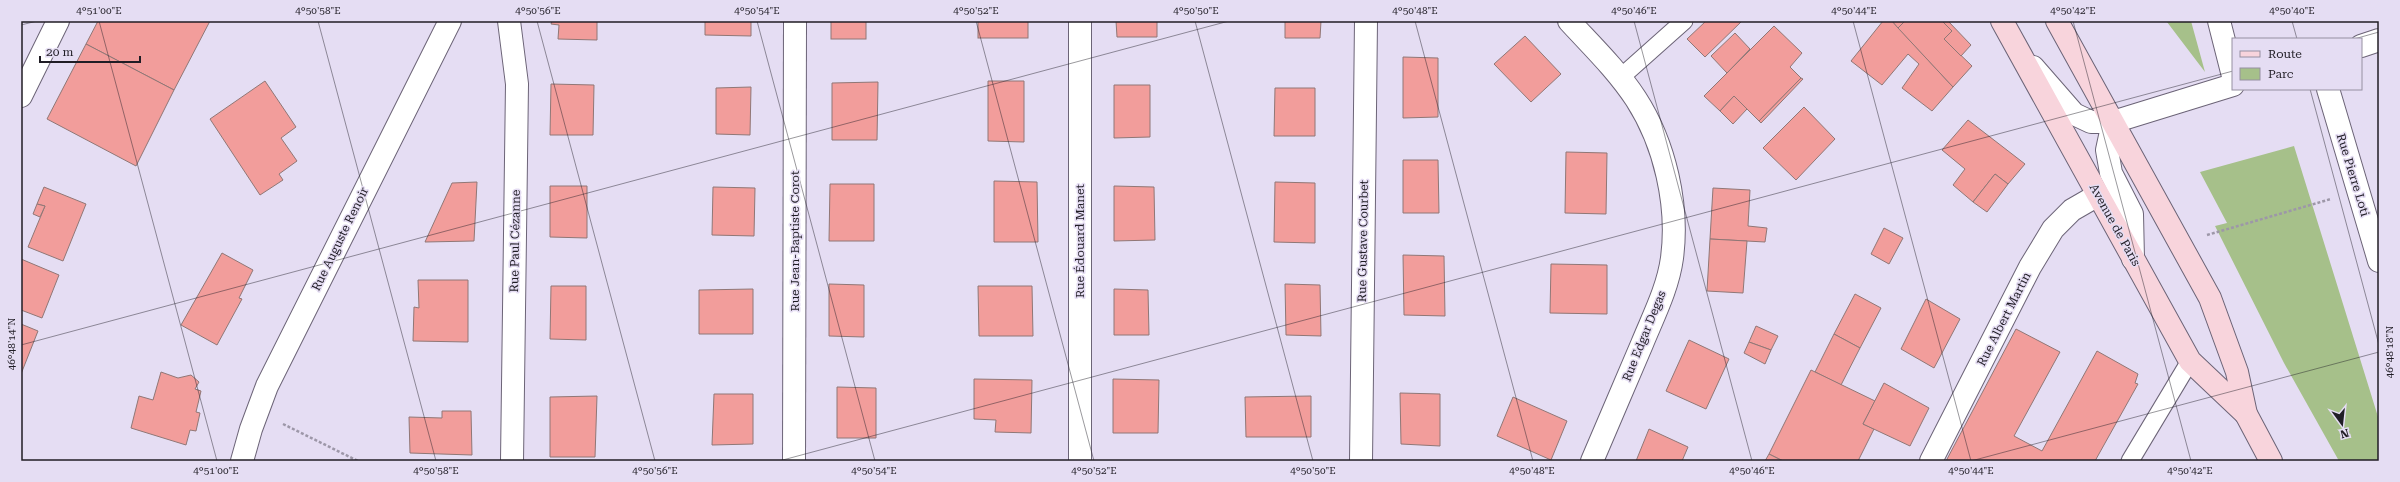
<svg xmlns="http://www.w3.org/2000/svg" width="2400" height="482" font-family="'Roboto Serif',serif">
  <rect width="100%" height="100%" fill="#e5ddf3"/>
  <g fill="#a6c08a">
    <polygon points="2166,21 2191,21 2205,72 2167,22"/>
    <polygon points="2294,146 2379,420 2379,461 2339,461 2284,363 2215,226 2227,223 2200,172"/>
  </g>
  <g fill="#f29d9b" stroke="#907776">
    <polygon points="98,21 210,21 174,90 86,44"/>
    <polygon points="552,21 597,21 597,40 558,39 559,25 551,24"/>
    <polygon points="705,21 751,21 751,36 705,35"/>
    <rect x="831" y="21" width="35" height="18"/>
    <rect x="978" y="21" width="50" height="17"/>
    <polygon points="1116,21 1157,21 1157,37 1117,37"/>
    <polygon points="1285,21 1321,21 1320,38 1285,38"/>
    <polygon points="1706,21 1742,21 1705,57 1687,39"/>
    <polygon points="1883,21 1892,21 1953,87 1932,111 1902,88 1919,64 1908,54 1882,85 1851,61"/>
    <polygon points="1892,21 1905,21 1898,28"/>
    <polygon points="1905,21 1942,21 1952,31 1944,39 1972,66 1953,87 1898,28"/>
    <polygon points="1942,21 1948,21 1971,45 1961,56 1944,39 1952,31"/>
    <polygon points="1774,26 1802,53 1790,67 1801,78 1759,121 1734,96 1720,111 1704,96"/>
    <polygon points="1735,33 1750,49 1727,73 1711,56"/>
    <polygon points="1525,36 1561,74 1531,102 1494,64"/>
    <polygon points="86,44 174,90 136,166 47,119"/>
    <polygon points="1403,57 1438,58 1438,117 1403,118"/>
    <polygon points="1801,78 1803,79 1761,123 1759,121"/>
    <polygon points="265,81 296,127 281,138 297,161 279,174 283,180 260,195 210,119"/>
    <polygon points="988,81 1024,81 1024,142 988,141"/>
    <polygon points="878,82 877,140 832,140 832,83"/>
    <polygon points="551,84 594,85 593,135 550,135"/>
    <polygon points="1114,85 1150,85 1150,137 1114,138"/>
    <polygon points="751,87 750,135 716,134 716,88"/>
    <polygon points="1275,88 1315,88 1315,136 1274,136"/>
    <polygon points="1734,96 1747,109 1733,124 1720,111"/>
    <polygon points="1804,107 1835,139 1796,180 1763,148"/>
    <polygon points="1968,120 2025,164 2008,184 1995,174 1973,202 1953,185 1965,169 1942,150"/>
    <polygon points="1566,152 1607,153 1606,214 1565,213"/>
    <polygon points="1403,160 1438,160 1439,213 1403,213"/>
    <polygon points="1995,174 2008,184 1987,212 1973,202"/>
    <polygon points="994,181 1037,182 1038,242 994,242"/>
    <polygon points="477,182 474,241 425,242 452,183"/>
    <polygon points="1275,182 1315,183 1315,243 1274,242"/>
    <polygon points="830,184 874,184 874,241 829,241"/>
    <polygon points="550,186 587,186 587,238 550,237"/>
    <polygon points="1114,186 1154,187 1155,240 1114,241"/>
    <polygon points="44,187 86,204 63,261 28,247 45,206 37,204"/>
    <polygon points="713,187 755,188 754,236 712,235"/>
    <polygon points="1713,188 1750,190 1748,226 1767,228 1765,242 1710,239"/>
    <polygon points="37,204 45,206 40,217 33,214"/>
    <polygon points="1884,228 1903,238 1889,264 1871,254"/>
    <polygon points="1710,239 1747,241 1743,293 1707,291"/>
    <polygon points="222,253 253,270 239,298 242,299 217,345 181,325"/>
    <polygon points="1403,255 1444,256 1445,316 1404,315"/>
    <polygon points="21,259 59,275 42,318 21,310"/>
    <polygon points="1551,264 1607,265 1607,314 1550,313"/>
    <polygon points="418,280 468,280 468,342 413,341 414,307 419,308"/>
    <polygon points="829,284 864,285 864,337 829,336"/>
    <polygon points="1285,284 1320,285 1321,336 1286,335"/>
    <polygon points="551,286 586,286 586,340 550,339"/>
    <polygon points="978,286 1032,286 1033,336 979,336"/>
    <polygon points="753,289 753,334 699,334 699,290"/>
    <polygon points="1114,289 1148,290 1149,335 1114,335"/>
    <polygon points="1855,294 1881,308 1860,348 1834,334"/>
    <polygon points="1926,299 1960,319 1934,368 1901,349"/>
    <polygon points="21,324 38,331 21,374"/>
    <polygon points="1756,326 1778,336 1771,350 1749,342"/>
    <polygon points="2016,329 2060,352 2014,436 2042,451 2097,351 2138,374 2135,383 2138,384 2095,461 1946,461"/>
    <polygon points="1834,334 1860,348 1841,385 1815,372"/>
    <polygon points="1689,340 1729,359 1706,409 1666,391"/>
    <polygon points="1749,342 1771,350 1765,364 1744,353"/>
    <polygon points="1811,370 1875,401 1863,424 1874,429 1858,461 1783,461 1769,454"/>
    <polygon points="161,372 178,378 191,375 199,382 195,389 201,391 196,412 200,413 196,431 190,430 186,445 131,428 139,396 153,400"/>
    <polygon points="974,379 1032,380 1031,433 995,432 996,420 974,419"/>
    <polygon points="1113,379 1159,380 1158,433 1113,433"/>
    <polygon points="1884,383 1929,408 1910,446 1863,424"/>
    <polygon points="837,387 876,388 876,438 837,438"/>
    <polygon points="1400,393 1440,394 1440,446 1401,444"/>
    <polygon points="714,394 753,394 753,444 712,445"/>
    <polygon points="597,396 595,457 550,457 550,397"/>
    <polygon points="1311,396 1311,437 1246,437 1245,397"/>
    <polygon points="1513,397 1567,421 1551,460 1497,436"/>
    <polygon points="442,411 471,411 472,455 410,453 409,417 442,418"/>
    <polygon points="1649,429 1688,447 1682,461 1636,461"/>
    <polygon points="1769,454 1783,461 1765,461"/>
  </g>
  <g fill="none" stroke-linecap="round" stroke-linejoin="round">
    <defs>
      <g id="service">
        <polyline points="1620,78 1684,21"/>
        <polyline points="2130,461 2190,361"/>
      </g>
      <g id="minor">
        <polyline points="509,21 517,84 512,461"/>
        <path d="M 1569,21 C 1592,46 1617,70 1636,99 C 1665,144 1679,205 1672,258 C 1668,288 1653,317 1642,344 C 1625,383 1609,422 1592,461"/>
        <polyline points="2219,21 2233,76"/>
        <polyline points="2361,46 2379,40"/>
        <polyline points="2033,67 2074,114 2091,122 2113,122 2233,85"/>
        <polyline points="2328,89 2379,261"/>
        <polyline points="21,96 58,21"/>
        <polyline points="2113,122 2107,150 2111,173 2132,214 2133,259"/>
        <polyline points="242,461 251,429 267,386 450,21"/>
        <polyline points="794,461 795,21"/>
        <polyline points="1080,461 1080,21"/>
        <polyline points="1361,461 1366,21"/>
        <polyline points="1931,461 2030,267 2053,229 2072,210 2098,195"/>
      </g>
      <g id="secondary">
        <polyline points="2002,21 2190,361 2246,414"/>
        <polyline points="2057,21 2210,298 2237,372 2246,414 2271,461"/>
      </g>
    </defs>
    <use href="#service" stroke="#6c6477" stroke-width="19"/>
    <use href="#minor" stroke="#6c6477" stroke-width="24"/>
    <use href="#secondary" stroke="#6c6477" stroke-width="24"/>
    <g stroke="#9d97a8" stroke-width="2.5" stroke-dasharray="3 2" stroke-linecap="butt">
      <polyline points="2207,235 2331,199"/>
      <polyline points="283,424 358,461"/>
    </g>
    <use href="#service" stroke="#fff" stroke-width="17"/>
    <use href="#minor" stroke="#fff" stroke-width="22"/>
    <use href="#secondary" stroke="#f8d4dc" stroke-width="22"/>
  </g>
  <path fill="none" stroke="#201d25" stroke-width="1" stroke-opacity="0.45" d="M 99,21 L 217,461M 318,21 L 436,461M 537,21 L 655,461M 757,21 L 875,461M 976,21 L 1094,461M 1195,21 L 1313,461M 1415,21 L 1533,461M 1634,21 L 1752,461M 1853,21 L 1971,461M 2073,21 L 2191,461M 2292,21 L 2297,39M 21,25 L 37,21M 2354,39 L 2379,32M 2310,89 L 2379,345M 21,345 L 1229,21M 779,461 L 2233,71M 1971,461 L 2379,352"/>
  <g text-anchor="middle" stroke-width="3" stroke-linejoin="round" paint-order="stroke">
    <g font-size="12" fill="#201d25" stroke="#e5ddf3">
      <text transform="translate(2353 175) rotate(73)" y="4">Rue Pierre Loti</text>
      <text transform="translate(2115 225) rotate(61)" y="4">Avenue de Paris</text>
      <text transform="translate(340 239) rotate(-64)" y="4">Rue Auguste Renoir</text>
      <text transform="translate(515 241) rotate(-89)" y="4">Rue Paul Cézanne</text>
      <text transform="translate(795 241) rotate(-90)" y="4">Rue Jean-Baptiste Corot</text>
      <text transform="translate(1080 241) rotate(-90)" y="4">Rue Édouard Manet</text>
      <text transform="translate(1363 241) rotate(-89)" y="4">Rue Gustave Courbet</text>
      <text transform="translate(2004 319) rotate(-63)" y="4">Rue Albert Martin</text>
      <text transform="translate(1644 336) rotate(-68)" y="4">Rue Edgar Degas</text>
    </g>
  </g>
  <rect width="2400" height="482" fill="none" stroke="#e5ddf3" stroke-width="44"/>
  <rect x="2232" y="38" width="130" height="52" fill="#e5ddf3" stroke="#9690a1"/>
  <rect x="2240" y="51" width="20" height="6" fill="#f8d4dc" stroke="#9690a1"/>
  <text x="2268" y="58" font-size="12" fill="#201d25">Route</text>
  <rect x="2240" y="68" width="20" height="12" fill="#a6c08a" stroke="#9690a1"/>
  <text x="2268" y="78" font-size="12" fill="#201d25">Parc</text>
  <g transform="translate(2342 424) rotate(165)" stroke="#e5ddf3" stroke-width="3" paint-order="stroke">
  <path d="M0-3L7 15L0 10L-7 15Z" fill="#201d25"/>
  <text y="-6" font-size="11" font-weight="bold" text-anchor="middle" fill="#201d25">N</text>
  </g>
  <path d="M40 56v6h100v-6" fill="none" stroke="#201d25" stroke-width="2"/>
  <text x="46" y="56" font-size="12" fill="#201d25" stroke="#e5ddf3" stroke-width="3" paint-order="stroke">20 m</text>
  <rect x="22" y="22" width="2356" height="438" fill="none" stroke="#201d25" stroke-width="1.5"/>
  <g font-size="10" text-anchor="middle" fill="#201d25">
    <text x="99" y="14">4°51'00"E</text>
    <text x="318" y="14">4°50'58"E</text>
    <text x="538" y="14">4°50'56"E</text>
    <text x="757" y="14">4°50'54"E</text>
    <text x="976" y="14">4°50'52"E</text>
    <text x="1196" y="14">4°50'50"E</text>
    <text x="1415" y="14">4°50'48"E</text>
    <text x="1634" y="14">4°50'46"E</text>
    <text x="1854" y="14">4°50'44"E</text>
    <text x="2073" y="14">4°50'42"E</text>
    <text x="2292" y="14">4°50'40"E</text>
    <text transform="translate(11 344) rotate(-90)" y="4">46°48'14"N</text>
    <text transform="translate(2389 352) rotate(-90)" y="4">46°48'18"N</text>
    <text x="216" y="474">4°51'00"E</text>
    <text x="436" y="474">4°50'58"E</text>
    <text x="655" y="474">4°50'56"E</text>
    <text x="874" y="474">4°50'54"E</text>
    <text x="1094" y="474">4°50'52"E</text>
    <text x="1313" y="474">4°50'50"E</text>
    <text x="1532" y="474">4°50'48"E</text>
    <text x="1752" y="474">4°50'46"E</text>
    <text x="1971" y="474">4°50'44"E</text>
    <text x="2190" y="474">4°50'42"E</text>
  </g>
</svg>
